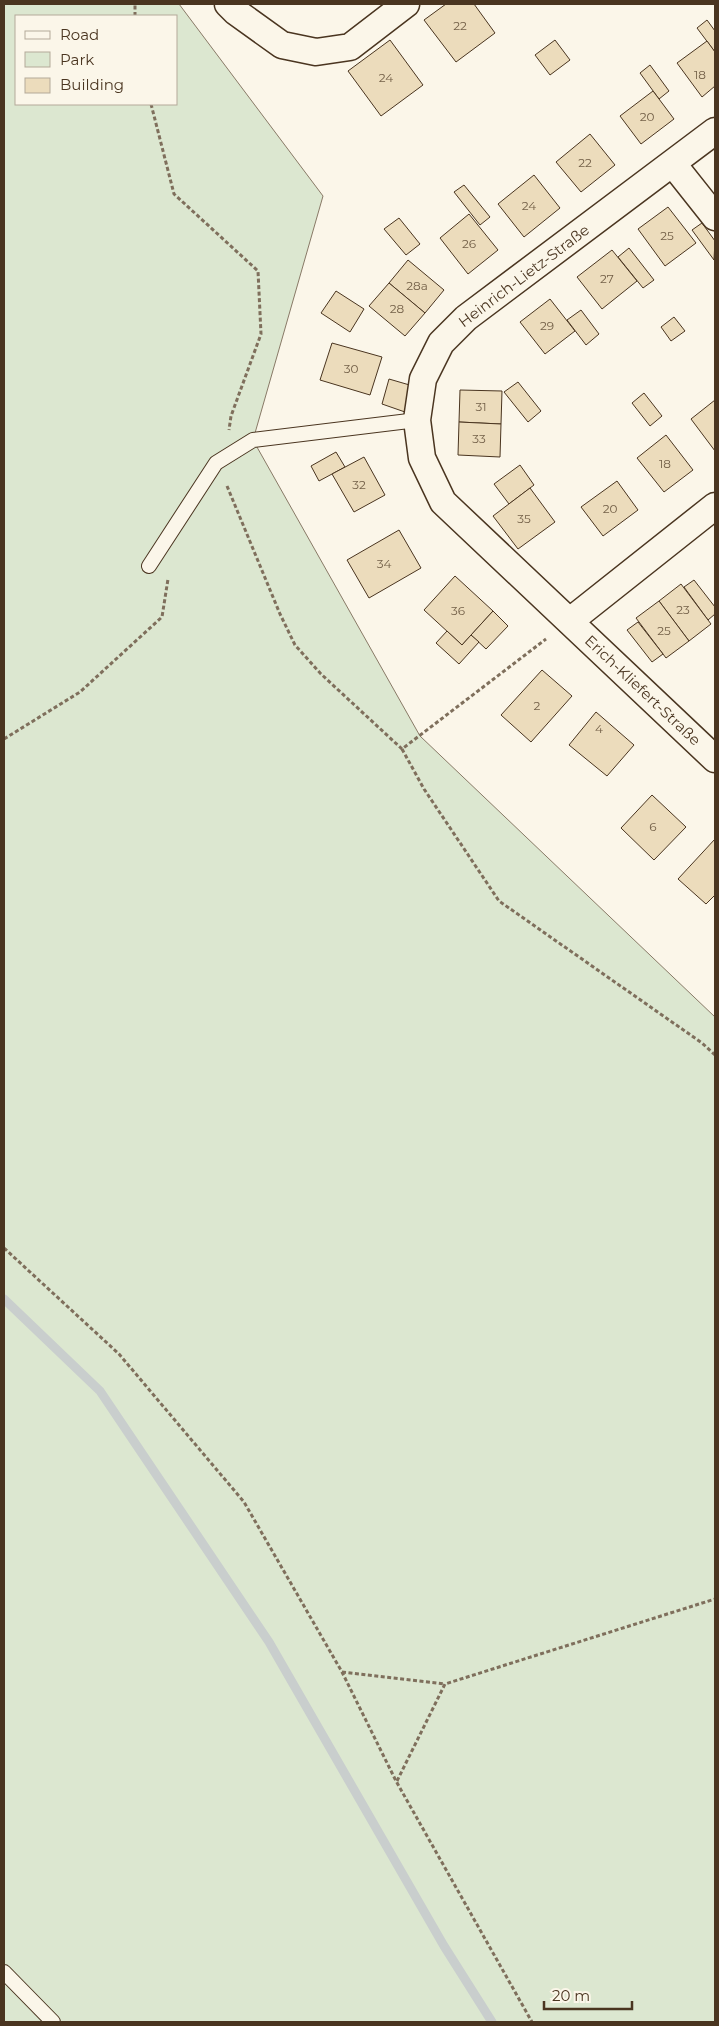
<svg xmlns="http://www.w3.org/2000/svg" width="719" height="2026" font-family="Montserrat,sans-serif">
  <rect width="100%" height="100%" fill="#fbf6e9"/>
  <path fill="#dce7d0" stroke="#887966" fill-rule="evenodd" d="M 4,4 L 179,4 L 323,196 L 253,440 L 420,736 L 715,1017 L 715,2022 L 4,2022 ZM 16,16 L 176,16 L 176,104 L 16,104 Z"/>
  <g fill="none" stroke-linecap="round" stroke-linejoin="round">
    <polyline stroke="#c9cecd" stroke-width="9" points="4,1299 100,1391 269,1642 444,1946 492,2022"/>
  </g>
  <g fill="#ecdcbc" stroke="#4a3520">
    <polygon points="446,4 474,4 495,33 456,62 424,20"/>
    <polygon points="707,20 715,31 715,52 697,28"/>
    <polygon points="390,40 423,85 381,116 348,71"/>
    <polygon points="555,40 570,60 550,75 535,55"/>
    <polygon points="707,41 715,52 715,86 702,97 677,63"/>
    <polygon points="650,65 669,91 659,99 640,73"/>
    <polygon points="653,91 674,119 641,144 620,116"/>
    <polygon points="590,134 615,165 581,192 556,162"/>
    <polygon points="534,175 560,208 524,237 498,204"/>
    <polygon points="464,185 490,217 480,225 454,192"/>
    <polygon points="668,207 696,243 665,266 638,229"/>
    <polygon points="469,214 498,250 468,274 440,238"/>
    <polygon points="399,218 420,244 406,255 384,229"/>
    <polygon points="702,223 715,241 714,260 692,230"/>
    <polygon points="629,248 654,280 643,288 618,257"/>
    <polygon points="612,250 637,281 602,309 577,277"/>
    <polygon points="408,260 444,290 425,313 389,283"/>
    <polygon points="389,283 425,313 405,336 369,306"/>
    <polygon points="336,291 364,309 350,332 321,313"/>
    <polygon points="550,299 575,331 545,354 520,322"/>
    <polygon points="581,310 599,334 586,345 567,320"/>
    <polygon points="674,317 685,331 671,341 661,327"/>
    <polygon points="332,343 382,357 370,395 320,380"/>
    <polygon points="389,379 413,386 405,412 382,404"/>
    <polygon points="518,382 541,411 528,422 504,392"/>
    <polygon points="460,390 502,391 501,424 459,422"/>
    <polygon points="644,393 662,416 650,426 632,403"/>
    <polygon points="715,400 715,451 691,419"/>
    <polygon points="459,422 501,424 500,457 458,455"/>
    <polygon points="666,435 693,470 664,492 637,458"/>
    <polygon points="336,452 345,467 319,481 311,466"/>
    <polygon points="364,457 385,495 354,512 332,474"/>
    <polygon points="520,465 534,485 509,504 494,484"/>
    <polygon points="617,481 638,510 603,536 581,507"/>
    <polygon points="530,488 555,522 518,549 493,516"/>
    <polygon points="399,530 421,568 369,598 347,560"/>
    <polygon points="455,576 493,611 462,645 424,610"/>
    <polygon points="694,580 715,607 715,614 708,620 684,587"/>
    <polygon points="681,584 711,624 689,641 659,601"/>
    <polygon points="659,601 689,641 666,658 636,618"/>
    <polygon points="493,611 508,626 486,649 471,635"/>
    <polygon points="638,622 663,654 652,662 627,630"/>
    <polygon points="447,631 462,645 471,635 479,642 459,664 436,643"/>
    <polygon points="542,670 572,696 531,742 501,715"/>
    <polygon points="596,712 634,745 607,776 569,745"/>
    <polygon points="652,795 686,827 654,860 621,828"/>
    <polygon points="715,839 715,895 706,904 678,879"/>
  </g>
  <g fill="none" stroke-linecap="round" stroke-linejoin="round">
    <defs>
      <g id="lane">
        <polyline points="149,566 216,463 253,440 417,420"/>
        <polyline points="4,1972 53,2022"/>
      </g>
      <g id="street">
        <polyline points="228,4 236,12 282,45 316,52 350,47 406,4"/>
        <path id="s1" d="M 715,131 L 466,318 L 441,343 L 423,379 L 417,420 L 422,458 L 443,502 L 715,759"/>
        <polyline points="673,164 715,217"/>
        <polyline points="570,621 715,506"/>
      </g>
    </defs>
    <use href="#lane" stroke="#4a3520" stroke-width="16"/>
    <use href="#street" stroke="#4a3520" stroke-width="29"/>
    <g stroke="#7f6f5c" stroke-width="3" stroke-dasharray="4 2.5" stroke-linecap="butt">
      <polyline points="135,16 135,4"/>
      <polyline points="151,104 174,194 258,271 261,334 231,416 229,430"/>
      <polyline points="227,486 280,614 295,645 321,674 402,749 546,639"/>
      <polyline points="4,739 80,692 162,617 168,579"/>
      <polyline points="402,749 424,789 499,901 702,1043 715,1055"/>
      <polyline points="4,1248 119,1354 244,1502 342,1672 396,1781 532,2022"/>
      <polyline points="342,1672 445,1684"/>
      <polyline points="397,1781 445,1684 715,1599"/>
    </g>
    <use href="#lane" stroke="#fbf6e9" stroke-width="14"/>
    <use href="#street" stroke="#fbf6e9" stroke-width="26"/>
  </g>
  <g text-anchor="middle" stroke-width="4" stroke-linejoin="round" paint-order="stroke">
    <g font-size="12" fill="#725f47">
      <text x="460" y="30">22</text>
      <text x="700" y="79">18</text>
      <text x="386" y="82">24</text>
      <text x="647" y="121">20</text>
      <text x="585" y="167">22</text>
      <text x="529" y="210">24</text>
      <text x="667" y="240">25</text>
      <text x="469" y="248">26</text>
      <text x="607" y="283">27</text>
      <text x="417" y="290">28a</text>
      <text x="397" y="313">28</text>
      <text x="547" y="330">29</text>
      <text x="351" y="373">30</text>
      <text x="481" y="411">31</text>
      <text x="479" y="443">33</text>
      <text x="665" y="468">18</text>
      <text x="359" y="489">32</text>
      <text x="610" y="513">20</text>
      <text x="524" y="523">35</text>
      <text x="384" y="568">34</text>
      <text x="683" y="614">23</text>
      <text x="458" y="615">36</text>
      <text x="664" y="635">25</text>
      <text x="537" y="710">2</text>
      <text x="599" y="733">4</text>
      <text x="653" y="831">6</text>
    </g>
    <g font-size="15" fill="#4a3520" stroke="#fbf6e9">
      <text transform="translate(524 276) rotate(-37)" y="5">Heinrich-Lietz-Straße</text>
      <text dy="5" stroke="none"><textPath href="#s1" startOffset="790">Erich-Kliefert-Straße</textPath></text>
    </g>
  </g>
  <rect width="719" height="2026" fill="none" stroke="#4a3520" stroke-width="10"/>
  <rect x="15" y="15" width="162" height="90" fill="#fbf6e9" stroke="#b4a999"/>
  <rect x="25" y="31" width="25" height="8" fill="#fbf6e9" stroke="#b4a999"/>
  <text x="60" y="40" font-size="15" fill="#4a3520">Road</text>
  <rect x="25" y="52" width="25" height="15" fill="#dce7d0" stroke="#b4a999"/>
  <text x="60" y="65" font-size="15" fill="#4a3520">Park</text>
  <rect x="25" y="78" width="25" height="15" fill="#ecdcbc" stroke="#b4a999"/>
  <text x="60" y="90" font-size="15" fill="#4a3520">Building</text>
  <path d="M544 2001v8h88v-8" fill="none" stroke="#4a3520" stroke-width="2.5"/>
  <text x="552" y="2001" font-size="15" fill="#4a3520" stroke="#fbf6e9" stroke-width="4" paint-order="stroke">20 m</text>
</svg>
